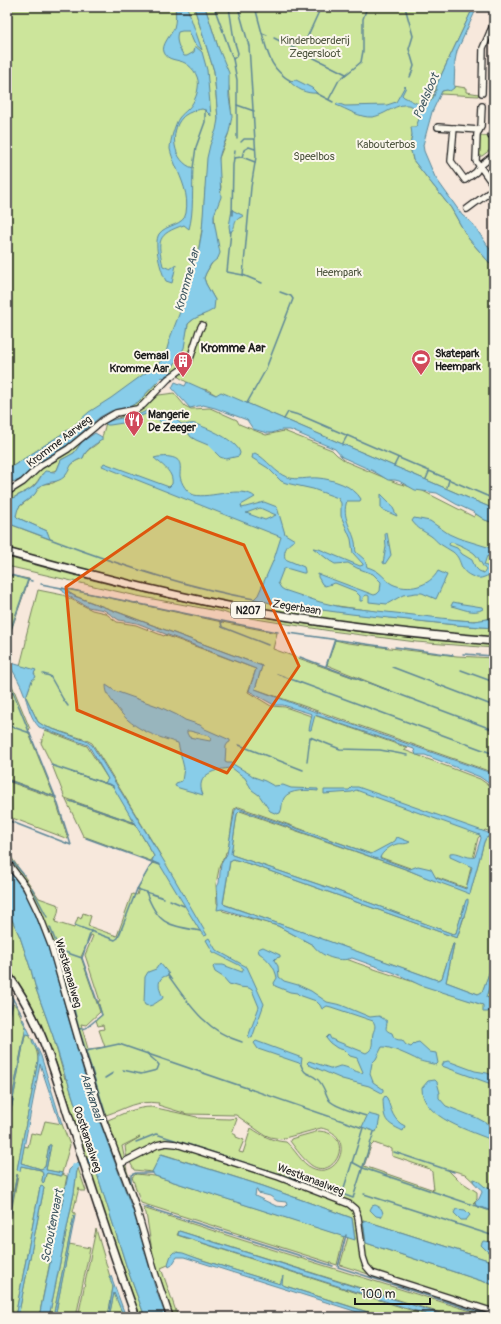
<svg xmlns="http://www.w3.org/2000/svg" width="501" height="1324" font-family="Pangolin,sans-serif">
  <rect width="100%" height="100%" fill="#f7e8dc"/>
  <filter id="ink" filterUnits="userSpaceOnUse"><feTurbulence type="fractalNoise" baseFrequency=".025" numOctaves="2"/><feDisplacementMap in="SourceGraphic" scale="8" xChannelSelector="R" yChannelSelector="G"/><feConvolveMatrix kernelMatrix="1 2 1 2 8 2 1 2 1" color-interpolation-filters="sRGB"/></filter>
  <g filter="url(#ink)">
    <g fill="#cce59b" stroke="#74805c" fill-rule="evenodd">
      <path d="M 7,7 L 194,7 L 214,71 L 218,119 L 217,131 L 205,189 L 203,223 L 198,253 L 193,266 L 188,291 L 165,356 C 158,365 150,369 142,376 L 71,428 L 13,466 L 7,468 Z"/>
      <polygon points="205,7 475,7 472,10 437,84 435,92 432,91 431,93 434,95 431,101 427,105 412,135 410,146 413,160 451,208 468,238 494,268 494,509 251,405 216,395 208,390 196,388 174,374 172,375 171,370 183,348 188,324 195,318 203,315 215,300 206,284 204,278 206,273 212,263 215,232 214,215 221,187 218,165 219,158 228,135 231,108 229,87 218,47"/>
      <polygon points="454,86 466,88 466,92 479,94 478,96 440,94 442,91 454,88"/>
      <polygon points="481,136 494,137 494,147 482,156 478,156 480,138"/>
      <path d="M 156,383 L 159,386 C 145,401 134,415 111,411 C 135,405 140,401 156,383 Z"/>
      <path d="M 174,393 L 185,406 L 191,409 L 210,408 L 237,420 L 239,424 L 266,435 L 284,431 L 332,450 L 337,455 L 347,462 L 397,483 L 419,489 L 474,517 L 476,514 L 485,520 L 494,523 L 493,525 L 494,525 L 494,617 L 484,620 L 472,621 L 417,617 L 258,595 L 255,599 L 271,603 L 356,614 L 456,625 L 494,628 L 494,638 L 296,617 L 147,586 L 7,550 L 7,523 L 49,539 L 47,531 L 18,518 L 16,516 L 17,510 L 19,507 L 35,494 L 37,489 L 43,484 L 53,483 L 65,476 L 71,465 L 76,461 L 83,458 C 86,449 93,448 99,442 C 103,438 104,428 106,423 L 140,409 L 159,395 Z"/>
      <path d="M 82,442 L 74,453 L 61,460 L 57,470 L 42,474 C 31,494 23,490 7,502 L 7,495 L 25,484 L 40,469 L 57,460 Z"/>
      <path d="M 7,557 C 165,602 329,635 494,644 L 494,648 L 416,642 L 331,631 L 231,615 L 223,612 L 137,596 L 7,566 Z"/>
      <polygon points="7,575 29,579 7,642"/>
      <polygon points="68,589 222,622 277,633 273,649 391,691 327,665 335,640 348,643 457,656 494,658 494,773 255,689 262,666 75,596 68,592"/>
      <path d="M 38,590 L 63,595 L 92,610 L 105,613 L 117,622 L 136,625 L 164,636 L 165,635 L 256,669 L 248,692 L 271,706 L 285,707 L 314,717 L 314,715 L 408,748 L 404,750 L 480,779 L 494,789 L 494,833 L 485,830 L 478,838 L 466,888 L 239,807 L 234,809 L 228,852 L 226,852 L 225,856 L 220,864 L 216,884 L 217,903 L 223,911 L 278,926 L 313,945 L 314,946 C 371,971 432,986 491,1008 L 494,1008 L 494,1201 L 465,1174 L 447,1169 L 457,1179 L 477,1192 L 477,1199 L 473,1203 L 494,1211 L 494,1262 L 363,1220 L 366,1243 L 494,1285 L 494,1314 L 340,1265 L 348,1237 L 355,1239 L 352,1218 L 263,1186 L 162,1154 L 152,1172 L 134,1170 L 126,1154 L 125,1146 L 140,1137 L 122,1146 L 127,1171 L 142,1213 L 140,1214 C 129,1183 119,1151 108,1120 C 122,1114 136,1107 152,1107 L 197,1117 L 198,1118 L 229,1119 L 236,1118 L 237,1119 L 232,1133 L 236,1135 L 236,1137 L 244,1140 L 239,1152 L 243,1153 L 251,1128 C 263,1136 272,1141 286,1142 C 295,1149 301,1163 312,1168 C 339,1181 357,1135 321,1128 L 281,1139 L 270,1137 L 263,1134 L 236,1115 L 187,1114 L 158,1105 L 159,1103 C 134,1100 128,1108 106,1115 L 76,1026 L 54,947 L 48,930 L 33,896 L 7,858 L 7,851 L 39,898 L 59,905 L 58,913 L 55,922 L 74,928 L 78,917 L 81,919 L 83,913 L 91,916 L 88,926 L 117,936 L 132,894 L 137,895 L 139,888 L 138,888 L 152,863 L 155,864 L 161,856 L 92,743 L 86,740 L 44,726 L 38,722 L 26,697 L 35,671 L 20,666 L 26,642 L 26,636 ZM 91,935 L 93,936 L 85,955 L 100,1001 L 98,1001 L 102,1015 L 96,1020 L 98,1026 L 103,1025 L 104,1029 L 99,1030 L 105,1047 L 88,1049 L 81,1024 L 86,1025 L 100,1012 L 81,957 ZM 374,1143 L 388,1148 L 388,1147 L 392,1149 L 392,1156 L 430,1169 L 432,1172 L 434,1190 L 364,1166 L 371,1146 Z"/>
      <polygon points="7,673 30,729 28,731 54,796 7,779"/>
      <polygon points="45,730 87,746 108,779 105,783 71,772 113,786 135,823 65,798 52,765 41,743"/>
      <polygon points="7,781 55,798 68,839 7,816"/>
      <polygon points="66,800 135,824 154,856 151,861 83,836"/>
      <path d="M 240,811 L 408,870 C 428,879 450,885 470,893 L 484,842 L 486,838 L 488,837 L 494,839 L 494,960 L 482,993 L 478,994 L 446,982 L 454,944 L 453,944 L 442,978 L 441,979 L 437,980 L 223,904 L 230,861 L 233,859 L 253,865 L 457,938 L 464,917 L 466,901 L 456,933 L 453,934 L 335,890 L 232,855 L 231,854 L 237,814 Z"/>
      <path d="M 7,909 L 20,937 L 31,970 L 36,989 L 53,1036 L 65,1079 L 67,1079 L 92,1157 L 86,1159 L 85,1153 C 75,1123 66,1093 56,1063 C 46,1037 37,1011 22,988 C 17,981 13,974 7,969 Z"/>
      <polygon points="494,973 494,1000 486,997"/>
      <polygon points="13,1004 16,1006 26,1027 7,1124 7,1031"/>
      <path d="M 26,1034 L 28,1034 C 34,1041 38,1052 38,1061 L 17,1170 L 21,1166 L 41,1170 L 43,1174 L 42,1181 L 44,1182 L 46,1174 L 47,1173 L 61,1176 L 62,1174 L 67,1176 L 39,1317 L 18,1317 L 44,1188 L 40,1187 L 15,1317 L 7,1317 L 7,1235 L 18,1175 L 17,1174 L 7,1225 L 7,1132 L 25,1035 Z"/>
      <polygon points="45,1121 62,1124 70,1145 62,1173 46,1170 51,1145 49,1145 45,1167 41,1169 21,1163 24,1146 28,1147 31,1133 41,1135"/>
      <path d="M 319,1131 C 357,1134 335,1182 311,1165 C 303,1159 296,1149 290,1141 L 291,1139 L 294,1138 Z"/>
      <polygon points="94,1164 127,1268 145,1317 140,1317 121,1266 88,1166"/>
      <polygon points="78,1168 86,1191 80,1191 79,1188 73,1212 75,1213 75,1215 74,1216 53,1317 49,1317 74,1193 77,1170"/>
      <polygon points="136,1174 155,1176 344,1236 337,1265 141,1203 132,1177"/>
      <polygon points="143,1208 242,1240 490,1317 453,1317 179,1231 177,1235 432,1317 384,1317 177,1252 168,1265 161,1268 178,1317 174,1317 153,1257 146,1213"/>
      <polygon points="96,1229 113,1287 108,1317 78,1317"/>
      <polygon points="69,1244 90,1248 76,1317 55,1317"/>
      <polygon points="114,1292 124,1317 109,1317"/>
    </g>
    <g fill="#88cde9" stroke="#5d8697" fill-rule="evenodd">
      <path d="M 175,7 L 187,7 L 202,50 L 194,43 L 189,31 L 182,31 L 178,32 C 175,40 179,48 184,56 L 187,56 L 194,52 L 195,46 L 202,52 L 207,70 L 211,116 L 205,110 L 202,109 C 196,110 186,113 182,118 C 169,132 173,162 193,168 C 192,187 194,212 189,229 L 184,225 C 157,234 157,241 163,266 L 170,269 L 176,265 L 172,283 L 166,281 C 161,272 153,244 159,234 C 166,224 184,226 186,213 C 189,194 182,181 175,164 C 173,159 171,154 170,149 C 170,141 175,124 179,118 C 182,114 185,112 188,109 C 193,104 197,96 198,88 C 200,78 194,68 185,63 C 178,59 167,61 164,52 C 161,45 171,35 174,28 C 176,21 176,14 175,7 Z"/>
      <path d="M 194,7 L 205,7 L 218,47 L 229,73 L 229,97 L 232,116 L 229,132 L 221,151 L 219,158 L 221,197 L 214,215 L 214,221 L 220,253 L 218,258 L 211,264 L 206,273 L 204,278 L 206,284 L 215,300 L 214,309 C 206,315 195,316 188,324 L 184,348 L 171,370 L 172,375 L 166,375 L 165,378 L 162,377 L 138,402 L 129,407 L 111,411 L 100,417 L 66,446 L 39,463 L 22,479 L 18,481 L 7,482 L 7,468 L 13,466 L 71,428 L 89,412 L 111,398 L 148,371 L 158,364 L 165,356 L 170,338 L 188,291 L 190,271 L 198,253 L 202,231 L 207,158 L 210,145 L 216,130 L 218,119 L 214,71 Z"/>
      <path d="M 474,9 L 475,11 L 474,14 L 457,51 L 455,61 L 454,88 L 450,91 L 447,90 L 442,91 L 432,112 L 423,145 L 424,151 L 435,177 L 455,205 L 462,215 L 473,224 L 494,255 L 494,268 L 468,238 L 451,208 L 413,160 L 410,146 L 412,135 L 411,127 L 416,127 L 420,116 L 419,111 C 402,95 389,115 372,117 C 360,118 347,109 336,105 L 337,103 L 345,106 L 387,105 L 396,102 L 405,86 L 406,87 L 402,95 L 404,97 C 415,102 427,112 434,96 C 435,92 437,89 437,84 L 472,10 Z"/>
      <path d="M 296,80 L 312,88 L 317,93 C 306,94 297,89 289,81 Z"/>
      <path d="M 232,210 L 244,216 C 231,220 238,226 230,233 L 229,226 Z"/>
      <polygon points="175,382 185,386 187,382 216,395 221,392 494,509 494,523 485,520 473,512 456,504 437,493 415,490 399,481 395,480 388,480 373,471 342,457 335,449 290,430 281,430 272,433 267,433 253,429 247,420 215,408 203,405 190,408 172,388"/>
      <path d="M 146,411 C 151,412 155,411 160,412 C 167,414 168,416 175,415 C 176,418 177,421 180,423 C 185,427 190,422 195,424 C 206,427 238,441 240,453 L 239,456 L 226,459 L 220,457 L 208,445 L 196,440 L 191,437 L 184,427 L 178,426 L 174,428 L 165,429 L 160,421 L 150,415 L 146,414 L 123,423 L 110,425 L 107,425 L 105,423 C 118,416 133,419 146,411 Z"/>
      <path d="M 95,433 L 102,437 L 102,440 C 94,445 86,449 83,458 C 66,464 73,468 64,477 C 57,483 51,481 44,484 C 38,486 37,492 34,495 C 29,500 23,502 19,507 C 17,510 17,513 16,516 L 18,518 L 47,531 L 50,539 L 7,523 L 7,502 C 16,495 27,493 35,485 C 39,481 41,475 45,471 L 55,472 L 57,470 L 61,460 L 74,453 L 82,442 Z"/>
      <path d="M 255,453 C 267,459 276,474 287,477 C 297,481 308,477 318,478 C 332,479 354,486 361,499 L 360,501 L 347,501 C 341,517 352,528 355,542 C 356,546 355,549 356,552 L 365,560 L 367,567 C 371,568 375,570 378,572 C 384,576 386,581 392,584 C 408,592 430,586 438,571 L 447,575 L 436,599 L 422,593 L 416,593 L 403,595 L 387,604 L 369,602 L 369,596 L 367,595 L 364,596 L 362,601 L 360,601 L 360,596 L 355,591 L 335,583 L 325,586 L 322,584 L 318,577 L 318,574 L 374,595 L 377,594 L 380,591 L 381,582 L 373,574 L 357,568 L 348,563 L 335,564 L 330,561 L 313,548 L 319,549 L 360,566 L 363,565 L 363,564 L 353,553 L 351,539 L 341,516 L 341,503 L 338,498 L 313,489 L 286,483 L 281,481 L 268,468 L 252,458 L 253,454 Z"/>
      <path d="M 158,457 C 162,457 167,456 170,457 C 183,459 180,467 180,476 C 181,483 187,493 194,495 C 210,499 242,485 255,497 L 241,505 L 242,508 L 264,502 L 277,507 L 285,534 L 295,540 C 288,544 283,549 285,559 L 304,567 L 305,571 L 305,573 L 303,573 L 286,568 L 283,570 L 278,583 L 281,588 L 284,590 L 320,602 L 341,607 L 459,620 L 474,621 L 494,618 L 494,628 L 456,625 L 351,614 L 271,603 L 254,599 L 258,595 L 274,559 L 281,537 L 102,466 L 104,463 L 169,487 L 172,484 C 174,472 162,465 154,458 ZM 260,508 L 276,515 L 265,520 L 246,513 Z"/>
      <polygon points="381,494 391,504 397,516 381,509"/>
      <path d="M 414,518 L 430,521 L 449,534 L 458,538 L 494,549 L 494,559 L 487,556 L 484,565 L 494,569 L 494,575 C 486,574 482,581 474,577 C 457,571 464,561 453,552 C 449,549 444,547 440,544 C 437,542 434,538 431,536 C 422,530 419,530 412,521 ZM 450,542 C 455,542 471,550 475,554 C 480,559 481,565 486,570 L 484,573 L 479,571 L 475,567 L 472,560 L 462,554 L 457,548 L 449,545 Z"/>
      <polygon points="385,533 387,533 391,555 385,564 383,563 386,547"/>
      <polygon points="61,588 67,589 68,592 74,596 262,666 255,689 313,711 494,774 494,787 480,777 425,755 416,755 414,749 315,715 311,730 309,730 312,714 283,705 274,705 249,691 256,669 137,623 119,620 104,610 88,607 65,594"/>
      <path d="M 453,602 L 463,604 L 482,607 L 483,609 C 474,615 461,608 451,606 Z"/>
      <path d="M 8,662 L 36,670 L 34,673 L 36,677 L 32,680 L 26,697 L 38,722 L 44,726 L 86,741 L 92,745 L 167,866 L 207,935 L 204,936 L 200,931 L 160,865 L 152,861 L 154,856 L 112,785 L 105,783 L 108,779 L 90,748 L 88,745 L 39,727 C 30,717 29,708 25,696 C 21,684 14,673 8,662 Z"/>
      <path d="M 106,685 L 115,691 L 160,707 L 177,715 L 185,720 L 200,725 L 205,729 L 230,740 L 230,742 L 228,743 L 226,746 L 225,762 L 227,763 L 231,763 L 250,774 L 254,777 L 265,781 L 274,786 L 283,785 L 291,788 L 318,789 L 318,791 C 309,790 289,789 284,798 C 281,803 283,808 280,813 L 277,814 L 270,811 L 259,795 L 252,790 L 245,778 L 232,768 C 216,769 194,774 203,795 L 179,788 L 175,786 L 176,783 L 182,781 L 184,768 L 178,743 C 152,735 131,729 115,705 C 110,698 106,694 106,685 ZM 187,731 L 190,731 L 209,736 L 211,739 L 210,741 L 189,737 L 187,733 Z"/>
      <path d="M 352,787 L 358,787 L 494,835 L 494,839 L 488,837 L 486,838 L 484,842 L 470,894 C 450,886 428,879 408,870 L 243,811 L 240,811 L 237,814 L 231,854 L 232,855 L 335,890 L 453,934 L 456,933 L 466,900 L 468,899 L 468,903 L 457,938 L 253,865 L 233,859 L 230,861 L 223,903 L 225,905 L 317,937 L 437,980 L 441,979 L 442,978 L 453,944 L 454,944 L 446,982 L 478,994 L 482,992 L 494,960 L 494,973 L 486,997 L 494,1000 L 494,1008 L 492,1008 L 488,1012 L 483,1012 L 483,1005 L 480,1004 L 420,985 L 395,973 L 352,958 C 339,963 320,956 313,945 L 278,926 L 222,909 L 217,910 L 218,904 L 217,887 L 219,883 L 221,864 L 227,854 L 235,810 L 238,808 L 371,854 L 395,841 L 397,837 L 410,842 C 405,845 402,843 397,844 C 391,845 381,853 380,858 L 410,869 L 418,866 L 431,869 L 436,878 L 466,889 L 472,867 L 450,857 L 450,853 C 459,851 466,859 475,857 L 481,838 L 480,835 L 356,790 L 352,792 L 324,794 L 324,790 L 349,790 Z"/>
      <polygon points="7,867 29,899 47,943 84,1073 101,1125 134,1214 155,1287 166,1317 145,1317 127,1268 94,1164 93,1164 91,1157 92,1157 67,1079 66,1079 53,1036 36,989 31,970 20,937 7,909"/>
      <polygon points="209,938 216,950 247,967 264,1004 252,1038 248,1037 259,1007 252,990 249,988 239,987 229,984 223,977 215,972 213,967 215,965 223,965 242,972 244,969 239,965 213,952 206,940"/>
      <path d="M 263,947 L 280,955 L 280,957 L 276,958 L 274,960 L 278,966 L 279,977 L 284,981 L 298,985 L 311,991 L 327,1002 L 341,1005 L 370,1017 L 379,1016 L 387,1021 C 387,1028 383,1030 392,1033 C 394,1039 396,1040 402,1040 L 406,1045 L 411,1047 L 415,1043 L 419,1042 L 430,1052 L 436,1053 L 438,1063 L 436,1065 C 431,1063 421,1062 418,1060 C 410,1056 389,1046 382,1047 L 376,1059 L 372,1063 L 370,1074 L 373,1082 L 383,1089 L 383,1091 L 382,1093 L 369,1086 L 342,1079 L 309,1065 L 307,1063 L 309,1061 L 330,1068 C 334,1069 336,1067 340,1066 C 347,1066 355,1072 362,1073 L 363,1072 L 357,1058 L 350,1056 L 344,1050 L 337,1048 L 330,1043 L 326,1038 L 329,1035 L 331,1039 L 366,1053 C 375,1049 371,1041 373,1033 C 375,1028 376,1026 373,1021 L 331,1007 L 327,1006 L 322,1009 L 320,1005 L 316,1001 L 299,995 L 297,993 L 290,992 L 275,986 L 274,983 L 277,978 C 275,967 268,959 259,953 L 258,949 Z"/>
      <path d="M 160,963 L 169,974 C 167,976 165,976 163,977 C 156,981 160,992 163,997 L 162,999 C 156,1002 152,1008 145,1005 L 144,1003 L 145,977 L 148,972 L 156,969 Z"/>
      <polygon points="23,1019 31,1036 30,1036 28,1034 25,1035 7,1132 7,1124 26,1027 22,1020"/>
      <polygon points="33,1039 41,1056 62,1124 60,1124 40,1064 21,1163 41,1169 45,1167 49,1145 51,1145 46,1170 62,1173 62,1176 47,1173 46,1174 44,1182 43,1183 42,1181 43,1174 41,1170 21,1166 20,1171 17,1170 38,1061 38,1053 32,1041"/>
      <polygon points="256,1041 302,1058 301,1065 299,1063 258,1049 254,1043"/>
      <polygon points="448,1061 475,1071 487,1073 494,1076 494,1085 442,1066 444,1062"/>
      <path d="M 435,1080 L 437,1082 L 440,1093 L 439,1093 L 439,1098 L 446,1106 L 477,1118 L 490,1125 L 494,1124 L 494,1141 C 472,1131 421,1118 422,1088 L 428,1081 Z"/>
      <path d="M 385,1096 L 387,1098 C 391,1109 393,1121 405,1126 L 403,1131 C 384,1122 384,1120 383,1099 Z"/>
      <polygon points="368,1114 380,1117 378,1127 376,1132 362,1127"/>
      <path d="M 161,1154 L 263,1186 L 352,1218 L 355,1240 L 155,1176 L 152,1172 ZM 256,1190 L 257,1190 L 258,1193 L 270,1196 L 277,1201 L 286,1202 L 287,1205 L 285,1207 L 276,1206 L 255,1196 Z"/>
      <polygon points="77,1162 78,1168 77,1170 74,1193 49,1317 39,1317 69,1170"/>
      <path d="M 474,1179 L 477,1180 L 485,1187 L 494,1190 L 494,1212 L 476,1206 L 475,1202 L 479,1199 L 482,1192 C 480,1187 476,1186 473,1181 Z"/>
      <polygon points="42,1186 44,1188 18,1317 15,1317 40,1187"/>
      <path d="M 375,1205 C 380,1207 382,1208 383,1214 L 381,1217 L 376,1216 L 370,1210 L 372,1206 Z"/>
      <polygon points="456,1209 465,1210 470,1215 466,1220 461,1220 454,1213"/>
      <polygon points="74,1215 75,1216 55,1317 53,1317"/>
      <polygon points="363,1220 494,1262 494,1285 366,1243"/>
      <polygon points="179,1231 450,1317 435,1317 178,1235"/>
      <polygon points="483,1241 492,1242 494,1244 494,1255 488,1252 481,1245"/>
      <polygon points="174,1252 183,1253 202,1260 280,1284 283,1276 282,1284 285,1286 383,1317 373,1317 184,1257 177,1257 172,1265 169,1267 168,1264 171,1255"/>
      <polygon points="109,1276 111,1276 126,1317 124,1317 114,1293 109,1317 108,1317 113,1287"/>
    </g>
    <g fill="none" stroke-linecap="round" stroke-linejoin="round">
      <g stroke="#5d8697" stroke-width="1.5">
        <polyline points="214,7 233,59 237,80 237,139"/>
        <polyline points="229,7 234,40 238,53 237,56 233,59"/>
        <polyline points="238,7 249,46 256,157 251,187 243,275 262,283"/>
        <polyline points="255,7 262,33"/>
        <polyline points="405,7 413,36 409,49 414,66 412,72 410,77"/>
        <path d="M 267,35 L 262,33 C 268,54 270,69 291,81"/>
        <polyline points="274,38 346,74"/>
        <polyline points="305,42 321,7"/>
        <polyline points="316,93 333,102"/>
        <polyline points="329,99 339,80 354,68 361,62 363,51 363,19 367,7"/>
        <polyline points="237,105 254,111"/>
        <polyline points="241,142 244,139 255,139"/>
        <polyline points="242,157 244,150 249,147 255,149"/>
        <polyline points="234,158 242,157 255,162"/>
        <polyline points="193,168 196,147 205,122 205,110"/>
        <polyline points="232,215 233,165 235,151"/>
        <polyline points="231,231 227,272 243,275"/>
        <polyline points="247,403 265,371 293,299 291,296 280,292"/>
        <polyline points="284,419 288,412 302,416 494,499"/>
        <polyline points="342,445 347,436"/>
        <polyline points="394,466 398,458"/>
        <polyline points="426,479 429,472"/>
        <polyline points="447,487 449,480"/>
        <path d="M 50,539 C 116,564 185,587 254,599"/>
        <polyline points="7,574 32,581"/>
        <path d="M 41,584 C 120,599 198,617 278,632"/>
        <polyline points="221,622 222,627 268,645"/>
        <polyline points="289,633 387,647"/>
        <polyline points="7,640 28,580"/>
        <polyline points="395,647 453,655"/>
        <polyline points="463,654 494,656"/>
        <polyline points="300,657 494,730"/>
        <polyline points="326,666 335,639"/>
        <polyline points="392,667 494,706"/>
        <polyline points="461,670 494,682"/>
        <polyline points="43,674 50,676 63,699 68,706"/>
        <polyline points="277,674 494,754"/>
        <polyline points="7,677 57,801 71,845 7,820"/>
        <polyline points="7,685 11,687"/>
        <polyline points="7,725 30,733"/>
        <polyline points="239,745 303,770"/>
        <polyline points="307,762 310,737 340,749 380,750 407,755"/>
        <polyline points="51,765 113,786"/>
        <polyline points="7,780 56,797"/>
        <polyline points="70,801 135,823"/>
        <polyline points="86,838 160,865"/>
        <polyline points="7,855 24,875"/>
        <polyline points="32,888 47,917"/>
        <polyline points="137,889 164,898"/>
        <path d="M 146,892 C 158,925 168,925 200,931"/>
        <polyline points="170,900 184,906"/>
        <polyline points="74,925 115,940 118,938 137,889 152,863"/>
        <polyline points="50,927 59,950 79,1029 86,1028 102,1015 82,958 91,931"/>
        <polyline points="59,950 82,958"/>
        <path d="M 168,975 C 188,1003 206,1032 242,1042"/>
        <polyline points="7,989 22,1015"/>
        <polyline points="7,1029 13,999"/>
        <polyline points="79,1029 105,1112"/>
        <polyline points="86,1051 119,1044 363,1128 342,1194 156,1134 136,1142"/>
        <path d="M 301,1065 C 305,1076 309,1072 317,1079 C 323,1083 325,1093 329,1100 C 335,1107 356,1113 366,1116"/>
        <path d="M 123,1070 L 141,1074 L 157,1070 L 159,1065 C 156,1060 150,1058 147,1053"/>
        <polyline points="105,1078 113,1073"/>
        <polyline points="394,1152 454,1172"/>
        <polyline points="352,1162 363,1168 488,1210"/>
        <polyline points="131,1182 131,1175 136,1173 153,1173"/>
        <polyline points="342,1194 353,1198 374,1132"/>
        <polyline points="364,1194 494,1236"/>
        <polyline points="142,1206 333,1266"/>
        <polyline points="7,1230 17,1175"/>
        <polyline points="346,1235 338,1267 494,1317"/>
      </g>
      <polyline stroke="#88cde9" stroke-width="5.5" points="74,1170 75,1166 97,1158"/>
      <defs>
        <g id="minor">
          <polyline points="490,32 494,23"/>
          <polyline points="482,93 483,48 490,32 494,33"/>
          <polyline points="482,106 481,127 477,134 476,161 494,186"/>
          <polyline points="438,127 479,130"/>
          <polyline points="454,128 451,161 465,180 476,172 480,166 494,155"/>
          <polyline points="491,136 494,136"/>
          <polyline points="489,192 494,199"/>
          <polyline points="467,209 494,189"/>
          <polyline points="7,492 23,482 40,466 68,449 102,421 116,413 137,409 143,405 168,379 182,369 187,363 191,356 199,331 202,325"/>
          <polyline points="7,862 26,887 39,914 51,945 84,1059 103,1119 135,1204 155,1273 170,1317"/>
          <polyline points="120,1164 157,1145 166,1143 176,1144 279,1177 349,1204 355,1209 358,1217 363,1257 366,1266 372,1273 494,1312"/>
        </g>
        <g id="major">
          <path d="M 7,552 C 96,577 186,600 278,615 C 349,627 422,635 494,641"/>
          <path d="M 7,974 C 41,1019 55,1074 72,1127 C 93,1190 113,1254 136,1317"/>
        </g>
      </defs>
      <use href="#minor" stroke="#1c1c1c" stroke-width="8"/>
      <use href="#major" stroke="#1c1c1c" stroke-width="10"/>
      <use href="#minor" stroke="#fbf7ec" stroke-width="5.5"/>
      <use href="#major" stroke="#fbf7ec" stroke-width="7"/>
    </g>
  </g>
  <path fill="#de560d" fill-opacity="0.2" stroke="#de560d" stroke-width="3" stroke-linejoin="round" d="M 167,517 L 244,545 L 299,666 L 227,773 L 77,710 L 66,587 Z"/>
  <defs>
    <symbol id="stadium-pin" viewBox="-11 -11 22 30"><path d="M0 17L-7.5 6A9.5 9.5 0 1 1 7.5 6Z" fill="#d1495b" stroke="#fbf7ec"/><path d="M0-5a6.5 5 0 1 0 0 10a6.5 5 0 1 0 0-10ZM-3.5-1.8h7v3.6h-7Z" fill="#fff"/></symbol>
    <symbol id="building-pin" viewBox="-11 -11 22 30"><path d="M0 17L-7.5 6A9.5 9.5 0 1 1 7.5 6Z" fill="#d1495b" stroke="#fbf7ec"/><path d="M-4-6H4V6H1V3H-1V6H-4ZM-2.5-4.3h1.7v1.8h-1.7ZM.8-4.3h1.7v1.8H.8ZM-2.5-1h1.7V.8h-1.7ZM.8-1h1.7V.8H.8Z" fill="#fff"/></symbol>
    <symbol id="restaurant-pin" viewBox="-11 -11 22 30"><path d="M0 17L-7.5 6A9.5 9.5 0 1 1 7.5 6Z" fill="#d1495b" stroke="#fbf7ec"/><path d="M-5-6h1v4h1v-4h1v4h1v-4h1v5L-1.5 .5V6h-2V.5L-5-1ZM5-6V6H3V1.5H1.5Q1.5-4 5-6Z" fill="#fff"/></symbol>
  </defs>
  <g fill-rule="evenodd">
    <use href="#stadium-pin" x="410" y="348" width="22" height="30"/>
    <use href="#building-pin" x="172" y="350" width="22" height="30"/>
    <use href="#restaurant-pin" x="123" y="409" width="22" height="30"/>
  </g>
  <g text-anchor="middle" stroke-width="4" stroke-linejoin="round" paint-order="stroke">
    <rect fill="#fbf7ec" stroke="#5f5e5a" stroke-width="1" x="231" y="602" width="34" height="16" rx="3"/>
    <g font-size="10" font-weight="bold" fill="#1c1c1c">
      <text x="248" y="614">N207</text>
    </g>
    <g font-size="11" fill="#515842" stroke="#fbf7ec">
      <text x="315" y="44">Kinderboerderij<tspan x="315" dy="13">Zegersloot</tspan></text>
      <text x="386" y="148">Kabouterbos</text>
      <text x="314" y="160">Speelbos</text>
      <text x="339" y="276">Heempark</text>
    </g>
    <g font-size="11" font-weight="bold" fill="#1c1c1c" stroke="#fbf7ec" text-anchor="start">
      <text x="435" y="357">Skatepark<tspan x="435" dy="13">Heempark</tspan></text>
      <text x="169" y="359" text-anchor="end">Gemaal<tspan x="169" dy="13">Kromme Aar</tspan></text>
      <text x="148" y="418">Mangerie<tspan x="148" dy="13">De Zeeger</tspan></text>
    </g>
    <g font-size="11" fill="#1c1c1c" stroke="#fbf7ec">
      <text transform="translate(59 441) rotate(-37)" y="4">Kromme Aarweg</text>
      <text transform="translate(297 607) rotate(9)" y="4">Zegerbaan</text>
      <text transform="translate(69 973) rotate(74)" y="4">Westkanaalweg</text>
      <text transform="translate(88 1139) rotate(72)" y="4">Oostkanaalweg</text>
      <text transform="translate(311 1179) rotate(21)" y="4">Westkanaalweg</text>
    </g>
    <g font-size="12" font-style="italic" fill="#425a64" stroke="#fbf7ec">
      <text transform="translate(426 96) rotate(-67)" y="4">Poelsloot</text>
      <text transform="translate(187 280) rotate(-75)" y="4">Kromme Aar</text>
      <text transform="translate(92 1097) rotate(72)" y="4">Aarkanaal</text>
      <text transform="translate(52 1226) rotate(-79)" y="4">Schoutenvaart</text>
    </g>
    <g font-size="12" font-weight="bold" fill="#1c1c1c" stroke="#fbf7ec">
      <text x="233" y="352">Kromme Aar</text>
    </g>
  </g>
  <rect width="501" height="1324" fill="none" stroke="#fbf7ec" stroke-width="24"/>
  <rect x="12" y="12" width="477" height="1300" fill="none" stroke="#1c1c1c" stroke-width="1.5" filter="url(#ink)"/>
  <path d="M355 1298v6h75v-6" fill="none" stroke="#1c1c1c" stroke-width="2"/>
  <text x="361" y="1298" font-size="12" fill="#1c1c1c" stroke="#fbf7ec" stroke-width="3" paint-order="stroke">100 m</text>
</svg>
